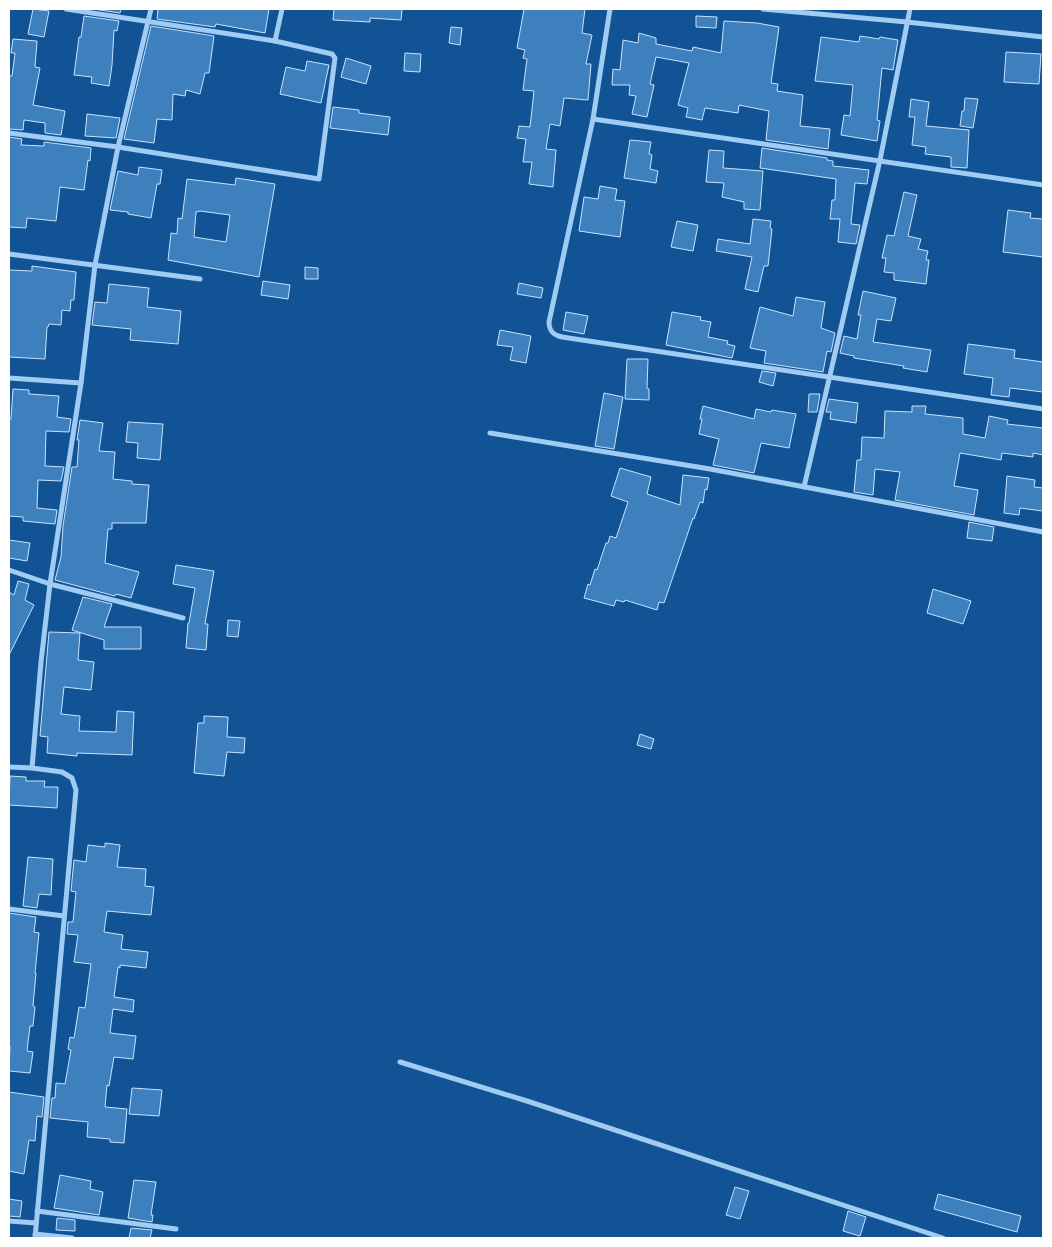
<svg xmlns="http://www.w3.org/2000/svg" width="1052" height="1247" font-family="'Space Grotesk',sans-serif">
  <rect width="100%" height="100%" fill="#115395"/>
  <g fill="#3e7fbe" stroke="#c8e3fd" fill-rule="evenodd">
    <polygon points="33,9 49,11 44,37 28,34"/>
    <polygon points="93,9 121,9 120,13"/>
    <polygon points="158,9 269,9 265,33 216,24 215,27 157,19"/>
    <polygon points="334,9 402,9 401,20 370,18 370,22 333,20"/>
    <polygon points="524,9 585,9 582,33 592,35 586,64 591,64 588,100 564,98 560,126 550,124 546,149 556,150 553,187 529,184 532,162 523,162 526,139 517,138 519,126 530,127 534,91 523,90 527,59 523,58 525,50 517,48"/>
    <polygon points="84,16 119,21 117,31 114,30 112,65 109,86 91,83 92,77 74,75 79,37 81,37"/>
    <polygon points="696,16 717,17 716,28 696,27"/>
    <polygon points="724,21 757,23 779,27 771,83 778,84 777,91 803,95 800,126 830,129 828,149 766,140 769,111 739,105 738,113 705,108 702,120 686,117 688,108 678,105 689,63 656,57 650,84 654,85 647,117 632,114 636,96 629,95 630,85 612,85 613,69 620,70 623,40 638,43 639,33 656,38 656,44 692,51 693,47 721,53"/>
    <polygon points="151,26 214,36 209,73 205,73 200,94 186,90 185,96 173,94 172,120 157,119 154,143 124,139"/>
    <polygon points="451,27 462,28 460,45 449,43"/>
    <polygon points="860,36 879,39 880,37 898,40 893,70 882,68 877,120 880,121 877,141 841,135 844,115 850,116 853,85 815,81 821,37 859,42"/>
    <polygon points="13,39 37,41 35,67 40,68 33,105 65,111 61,135 45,133 45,123 24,120 23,130 9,129 9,76 12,76 15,53 11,53"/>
    <polygon points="1006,52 1041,54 1039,84 1004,82"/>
    <polygon points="405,53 421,54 420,72 404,71"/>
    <polygon points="346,58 371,66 366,84 341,77"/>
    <polygon points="307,61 329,65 321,103 280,94 286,67 305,71"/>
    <polygon points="965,98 978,99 973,128 960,126 962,111 964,111"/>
    <polygon points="911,99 929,102 926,126 969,130 967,168 951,167 951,157 925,154 926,147 912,145 915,117 909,117"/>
    <polygon points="333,107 359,110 359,113 390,117 388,135 330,128"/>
    <polygon points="87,114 120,118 116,138 85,136"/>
    <polygon points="9,137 22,139 21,145 44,146 44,142 91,148 90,161 88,160 84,190 60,187 56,221 27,218 26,228 9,227"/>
    <polygon points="630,140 651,142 649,154 652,155 650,169 658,171 656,183 624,178"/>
    <polygon points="762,148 827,158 827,160 833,161 833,166 869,170 867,184 855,183 851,224 860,225 856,244 838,242 840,219 830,219 832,200 835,200 836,179 760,168"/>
    <polygon points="709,150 724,151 723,168 763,171 760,210 744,209 744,202 722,197 724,183 706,182"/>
    <polygon points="139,167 162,170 160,184 157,184 151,218 128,214 128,212 110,210 118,171 138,175"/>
    <path d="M 236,178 L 275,184 L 259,277 L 168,260 L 171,233 L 177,234 L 178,218 L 182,219 L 187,179 L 235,185 ZM 200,211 L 230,215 L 226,242 L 194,237 L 196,212 Z"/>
    <polygon points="600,186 617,189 615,200 625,201 620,237 579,231 584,197 598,199"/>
    <polygon points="904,192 917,195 908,236 921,239 918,249 928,251 926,260 929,260 926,284 894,280 894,273 884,272 886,258 882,258 887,235 894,236"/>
    <polygon points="1008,210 1031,213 1030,218 1043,219 1043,257 1003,252"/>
    <polygon points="753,219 771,221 770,228 772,229 768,266 764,266 758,292 745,289 752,257 716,251 718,239 750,244"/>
    <polygon points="677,221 698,225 693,251 671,247"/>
    <polygon points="32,266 76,272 74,300 71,300 70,311 62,310 61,325 49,324 48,327 47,327 45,359 9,357 9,270 32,271"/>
    <polygon points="305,267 318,268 318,279 305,279"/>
    <polygon points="263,281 290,285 288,299 261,295"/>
    <polygon points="519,283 543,288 541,298 517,294"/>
    <polygon points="109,284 149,288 147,307 181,311 178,344 130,340 131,329 92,325 95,302 107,303"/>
    <polygon points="863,291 896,298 891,321 877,319 873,342 931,350 927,372 903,368 904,366 854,358 854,356 840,353 844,336 857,339 861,315 858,315"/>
    <polygon points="796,297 825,302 821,328 835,333 831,352 827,351 823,372 764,363 766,351 750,348 760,307 793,316"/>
    <polygon points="566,312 588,316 584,334 563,330"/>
    <polygon points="672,312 701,317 700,320 711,322 708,337 728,341 727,344 735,346 732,358 666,345"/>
    <polygon points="500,330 531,336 526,363 510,360 513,347 497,345"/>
    <polygon points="968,344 1015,350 1014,358 1043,362 1043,392 1010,388 1009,397 991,395 993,378 964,374"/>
    <polygon points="627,359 648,359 647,388 649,389 649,400 625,399"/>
    <polygon points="762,371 776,373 773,386 759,382"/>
    <polygon points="13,389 29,390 29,394 59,396 57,417 71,419 69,432 46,431 45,466 64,467 61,481 38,480 37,508 57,510 55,524 23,521 23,517 9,516 9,419 11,419"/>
    <polygon points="604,393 623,397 614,449 595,446"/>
    <polygon points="809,394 820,394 817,412 808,412"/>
    <polygon points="829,399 858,403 856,423 830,419 831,412 826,412"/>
    <polygon points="703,406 754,419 756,409 771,412 772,410 796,414 789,448 761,443 754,473 713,465 719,439 699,434 702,419 700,419"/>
    <polygon points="912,406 926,406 925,414 963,418 963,434 985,438 989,416 1008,420 1007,424 1043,428 1043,455 1033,453 1033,457 1002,453 1001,460 960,453 954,486 978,490 974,515 895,500 900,472 875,469 873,495 854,492 857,460 861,460 862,437 884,438 885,411 912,412"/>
    <polygon points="80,420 103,423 99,451 115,452 113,479 132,481 132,484 149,485 146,523 112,523 112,529 108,529 105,563 139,572 131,598 116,594 115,596 55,580 61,557 63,526 72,467 77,467 79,440 77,440"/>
    <polygon points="128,422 163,424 160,460 137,458 138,443 126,442"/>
    <polygon points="620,468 651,477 647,494 680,505 683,475 709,478 707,490 705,489 703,503 700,502 694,519 693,518 664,603 659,602 657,610 625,600 624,602 616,600 614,606 584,598 588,584 590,585 595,569 597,570 606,543 608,543 610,536 616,538 628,502 611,496"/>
    <polygon points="1007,476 1035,480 1034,487 1043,488 1043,511 1020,508 1019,515 1004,513"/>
    <polygon points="969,522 994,527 992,541 967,538"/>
    <polygon points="9,540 30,543 27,561 9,558"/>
    <polygon points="176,565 214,571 205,624 208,624 206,650 186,648 188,623 189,623 195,588 173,584"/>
    <polygon points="18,581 29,584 25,600 34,605 9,655 9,592 14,595"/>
    <polygon points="933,589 971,601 963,624 927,613"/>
    <polygon points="83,597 112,604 104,627 141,627 141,649 104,649 104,640 72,630"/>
    <polygon points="228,620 240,621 238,637 227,636"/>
    <polygon points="49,632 80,633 78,660 94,662 91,690 64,687 61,714 80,716 79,731 116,732 117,711 134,712 132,755 77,753 77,756 47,753 48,737 40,736"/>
    <polygon points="204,716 228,717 227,737 245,738 244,753 227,752 224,776 194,773 198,723 204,723"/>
    <polygon points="640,734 654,739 651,749 637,745"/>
    <polygon points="10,776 26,777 26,781 45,781 44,787 58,787 57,808 9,805"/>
    <polygon points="105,843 120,845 117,867 146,869 145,886 154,887 151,915 107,911 104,932 123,935 121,949 148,952 146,968 120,965 120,968 118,967 114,997 134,1000 133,1012 113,1009 110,1033 136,1036 133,1059 114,1057 109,1086 107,1085 105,1107 127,1109 124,1143 110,1142 110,1139 87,1137 88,1122 50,1118 52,1098 55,1098 56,1083 65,1084 71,1050 68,1049 70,1037 74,1038 79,1007 85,1008 91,964 74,962 78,935 67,934 68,922 73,922 76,892 71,891 74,860 86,862 88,845 105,847"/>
    <polygon points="28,857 53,859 51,895 39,894 37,908 23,906"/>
    <polygon points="9,913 36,917 34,932 39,933 35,973 36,973 33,1006 35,1007 33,1026 30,1026 27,1051 33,1052 30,1073 9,1071 10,1046 9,1045"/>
    <polygon points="132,1088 162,1090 159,1116 129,1114"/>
    <polygon points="9,1092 44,1097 42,1117 37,1116 35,1141 29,1140 24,1174 9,1171"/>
    <polygon points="60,1175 91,1181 90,1189 103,1192 99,1215 54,1208"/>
    <polygon points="134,1180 156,1182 151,1215 153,1215 152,1222 128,1218"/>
    <polygon points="735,1187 749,1191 740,1219 726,1215"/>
    <polygon points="938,1194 1021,1216 1017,1232 934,1209"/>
    <polygon points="9,1199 22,1201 20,1217 9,1216"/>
    <polygon points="848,1211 866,1217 860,1236 843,1231"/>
    <polygon points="57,1218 75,1220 75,1231 56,1230"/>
    <polygon points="131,1228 152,1230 150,1238 129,1238"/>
  </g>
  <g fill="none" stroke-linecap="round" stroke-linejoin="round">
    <g stroke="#a0cbf3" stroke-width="5">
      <polyline points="66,9 275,41 282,9"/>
      <path d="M 610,9 L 593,119 L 549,322 C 549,331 553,335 562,337 L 1043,409"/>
      <polyline points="763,9 907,22 1043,37"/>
      <polyline points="593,119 1043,185"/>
      <polyline points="9,133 118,147 319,179 335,58 332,54 275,41"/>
      <polyline points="9,254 200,279"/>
      <polyline points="9,378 81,383"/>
      <polyline points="490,433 710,469 1043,532"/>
      <polyline points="804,487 880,160 910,9"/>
      <polyline points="9,570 50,584 183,618"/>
      <polyline points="9,767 32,768"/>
      <polyline points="9,909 64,916"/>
      <polyline points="400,1062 527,1101 943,1238"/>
      <polyline points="37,1211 176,1229"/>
      <polyline points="9,1221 36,1223"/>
      <polyline points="35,1234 72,1238"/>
      <polyline points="35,1238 76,790 72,778 62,772 32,768 41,662 50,584 81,383 95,265 118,147 151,9"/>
    </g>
  </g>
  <rect width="1052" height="1247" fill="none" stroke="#ffffff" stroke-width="20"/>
</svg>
